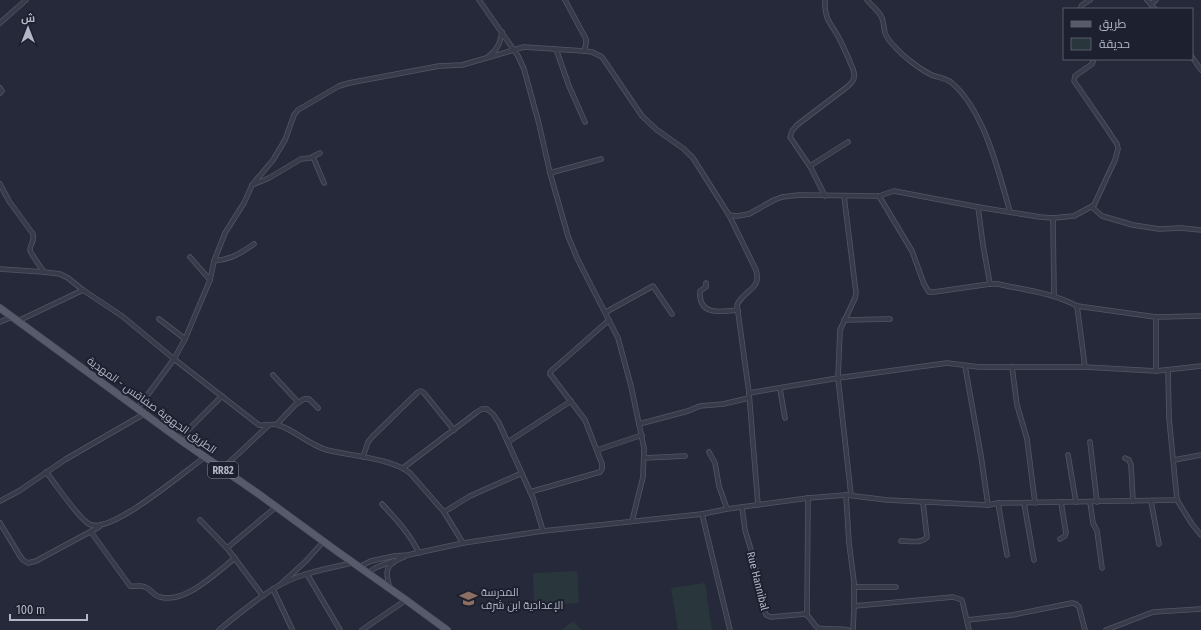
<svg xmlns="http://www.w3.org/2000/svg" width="1201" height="630" font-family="'Fira Sans Condensed',Cairo,sans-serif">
  <rect width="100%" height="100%" fill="#252939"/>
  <g fill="#29373d">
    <polygon points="577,571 579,603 534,606 533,573"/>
    <polygon points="705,583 712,630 678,630 671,588"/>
    <polygon points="573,621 581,630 562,630"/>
  </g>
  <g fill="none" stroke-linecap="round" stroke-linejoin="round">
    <defs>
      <g id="minor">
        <polyline points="479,0 518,56 524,69 539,124 550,173 568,236 577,258 618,338 631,386 644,448 643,477 632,521"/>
        <polyline points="565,0 586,39 586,44 584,51"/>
        <path d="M 825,0 C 824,21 832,24 840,40 C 845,50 849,59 853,69 C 856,77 854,81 847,87 L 797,125 L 792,131 L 790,137 L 811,168 L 825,196"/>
        <path d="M 867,0 C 872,6 879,11 882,18 C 884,23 884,29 885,33 C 887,39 892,44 896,48 C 904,57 921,70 932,75 C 939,78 946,78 952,83 C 984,110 999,173 1010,212"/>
        <polyline points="1147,0 1155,9"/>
        <polyline points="1151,4 1156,0"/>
        <polyline points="1080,9 1082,5 1090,0"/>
        <polyline points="0,23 26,0"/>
        <polyline points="556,49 569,86 585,122"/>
        <path d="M 489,56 C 498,49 500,43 502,32"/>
        <polyline points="1192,57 1201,70"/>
        <polyline points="0,88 2,91 0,93"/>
        <polyline points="313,157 324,183"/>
        <polyline points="810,166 848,142"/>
        <polyline points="550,173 601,159"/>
        <path d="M 0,184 L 9,201 L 33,234 C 35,241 30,244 30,250 C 30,252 41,268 44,272"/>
        <polyline points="252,185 269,178 301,159 310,158 320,153"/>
        <polyline points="844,196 856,293 855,298 840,330 838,378 851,495"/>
        <path d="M 879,196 L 912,251 L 924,284 L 929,292 L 934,292 L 990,284 L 998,284 C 1025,290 1053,293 1077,306 L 1156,317 L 1201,316"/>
        <polyline points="978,207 983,245 990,284"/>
        <polyline points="1092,207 1102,216 1133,225 1159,229 1181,228 1201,230"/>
        <polyline points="729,215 737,216 749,214 774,200 782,197 799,195 879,196 894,191 978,207 1040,217 1053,218 1074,216 1094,205 1115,160 1118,149 1117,144 1103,123 1074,81 1075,76 1092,64 1094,59"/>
        <polyline points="1053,218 1054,295"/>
        <polyline points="190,257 210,280"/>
        <path d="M 214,261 C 232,259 239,254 254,244"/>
        <path d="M 0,269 L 44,272 L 60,274 L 68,278 L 83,290 L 122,316 L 174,359 L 259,425 C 265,426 272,423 278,425 C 295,430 309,445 327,450 C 351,456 391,458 410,473 L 444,512 L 463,543"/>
        <path d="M 706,283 L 706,287 L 700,291 C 698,316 721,312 738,310"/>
        <polyline points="1077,306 1085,367"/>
        <polyline points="606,312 653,286 672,314"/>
        <polyline points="159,319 185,339"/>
        <polyline points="844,320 890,319"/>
        <polyline points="18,321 83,290"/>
        <polyline points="0,322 12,317"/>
        <polyline points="965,366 981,456 988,505"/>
        <polyline points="1012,367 1017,405 1027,439 1035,503"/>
        <polyline points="1168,370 1169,418 1177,500 1192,524 1201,535"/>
        <polyline points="1156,371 1156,317"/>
        <polyline points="273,375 298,402"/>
        <polyline points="780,389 785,418"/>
        <polyline points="749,393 838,378 947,363 979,367 1085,367 1156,371 1201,366"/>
        <path d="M 138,408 L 174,359 L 185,339 L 210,280 L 214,261 L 225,233 L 244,203 L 252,185 L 273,160 L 285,140 L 294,115 L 298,110 L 339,86 L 349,83 L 439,66 L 462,65 L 524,47 L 584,51 L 592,52 L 602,57 L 642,116 L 657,130 L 684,149 L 693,158 L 729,215 L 756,270 C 762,290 744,289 737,305 L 749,393 L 758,505"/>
        <polyline points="277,424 295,405 304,399 309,399 318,408"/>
        <polyline points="639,424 688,411 700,406 723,404 749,398"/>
        <polyline points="179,439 222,396"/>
        <polyline points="508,442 571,401"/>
        <polyline points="1090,442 1097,502"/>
        <polyline points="597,450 642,435"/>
        <polyline points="709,452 715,463 719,486 727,509"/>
        <polyline points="1068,455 1076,502"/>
        <polyline points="363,457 368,442 372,437 418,392 421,391 424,393 454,430"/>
        <polyline points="644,458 685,456"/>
        <polyline points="1125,458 1129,460 1131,465 1133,501"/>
        <polyline points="1174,460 1201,455"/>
        <polyline points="403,468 477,412 482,409 487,409 493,414 499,423 533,498 543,531"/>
        <polyline points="222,469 269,425"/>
        <path d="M 46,472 C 56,484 77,517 89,524 C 110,536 186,470 205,457"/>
        <polyline points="530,492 600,472 602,469 602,464 585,420 550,374 550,372 609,320"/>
        <polyline points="846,495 849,543 854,582 854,606 853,630"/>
        <polyline points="0,501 19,491 66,459 144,414"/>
        <polyline points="1151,501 1159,544"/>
        <polyline points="1090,502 1093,523 1097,531 1102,568"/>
        <polyline points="998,503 1007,555"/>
        <polyline points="1024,503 1034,560"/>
        <path d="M 382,504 C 396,519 410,534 419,553"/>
        <path d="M 742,507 L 745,530 L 754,560 L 762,602 L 766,615 L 771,617 L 805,614 C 811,617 813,625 818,628 C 826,630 838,628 848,630"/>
        <polyline points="444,512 470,496 522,473"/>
        <polyline points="702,514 730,630"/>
        <polyline points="200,520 227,548 263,596"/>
        <polyline points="0,523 20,556 23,560 28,563 36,561 99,527"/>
        <path d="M 91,532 L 130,586 C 135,587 140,585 145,587 C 151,589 154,596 160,597 C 185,604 216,573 235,558"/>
        <polyline points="1060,539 1065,536 1066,533 1061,502"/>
        <path d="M 901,541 C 909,541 923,544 927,537 L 923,503"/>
        <polyline points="227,548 276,507"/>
        <polyline points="359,567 371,561 394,556 408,555 463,543 543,531 702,514 727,509 808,498 846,495 887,500 988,505 998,503 1177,500"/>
        <polyline points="368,573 375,568 393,561"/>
        <polyline points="307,574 340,630"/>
        <polyline points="282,583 306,561 323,542"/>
        <polyline points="854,587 896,587"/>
        <path d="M 390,588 C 384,570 386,564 404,557"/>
        <polyline points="273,589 292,629"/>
        <polyline points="854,606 953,597 962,600 969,630"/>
        <polyline points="807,615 808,498"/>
        <polyline points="967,620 1012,615 1072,603 1076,604 1079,607 1085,630"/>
        <path d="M 219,630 C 236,616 254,601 273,589 C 296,574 325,569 352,563"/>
        <polyline points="362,630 406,600"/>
        <polyline points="1106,630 1153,612 1201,609"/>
      </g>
      <polyline id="primary" points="0,308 179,439 260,495 338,552 406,600 447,630"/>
    </defs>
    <use href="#minor" stroke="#535664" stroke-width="5.5"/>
    <use href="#primary" stroke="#414452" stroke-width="8"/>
    <use href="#minor" stroke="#383b4a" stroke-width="4"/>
    <use href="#primary" stroke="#565a6a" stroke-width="7"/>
  </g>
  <defs>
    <symbol id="school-bare" viewBox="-9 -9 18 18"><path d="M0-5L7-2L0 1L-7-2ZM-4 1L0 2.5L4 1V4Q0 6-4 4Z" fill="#8d6e63" stroke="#1d202e" stroke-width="2.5" paint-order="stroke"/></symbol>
  </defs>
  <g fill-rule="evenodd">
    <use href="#school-bare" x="456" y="586" width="25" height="25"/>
  </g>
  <g text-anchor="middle" stroke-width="4" stroke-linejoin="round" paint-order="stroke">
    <rect fill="#1d202e" stroke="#868998" stroke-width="1" x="208" y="462" width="30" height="16" rx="3"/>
    <g font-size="10" font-weight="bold" fill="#b3b6c5">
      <text x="223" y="474">RR82</text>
    </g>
    <g font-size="11" fill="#b3b6c5" stroke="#1d202e">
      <text transform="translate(152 405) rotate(36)" y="4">الطريق الجهوية صفاقس - المهدية</text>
      <text transform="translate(758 581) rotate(76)" y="4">Rue Hannibal</text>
    </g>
    <g font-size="11" fill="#b3b6c5" stroke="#1d202e" text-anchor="start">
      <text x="481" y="596">المدرسة<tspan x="481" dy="13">الإعدادية ابن شرف</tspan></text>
    </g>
  </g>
  <rect x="1063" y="8" width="130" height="52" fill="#1d202e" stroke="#595c6a"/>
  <rect x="1071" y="21" width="20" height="6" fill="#565a6a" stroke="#595c6a"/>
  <text x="1099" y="28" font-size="12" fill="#b3b6c5">طريق</text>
  <rect x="1071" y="38" width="20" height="12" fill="#29373d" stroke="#595c6a"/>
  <text x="1099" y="48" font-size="12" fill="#b3b6c5">حديقة</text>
  <g transform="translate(28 28)" stroke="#1d202e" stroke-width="3" paint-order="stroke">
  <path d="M0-3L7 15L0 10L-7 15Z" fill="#b3b6c5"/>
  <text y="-6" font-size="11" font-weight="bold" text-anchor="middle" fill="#b3b6c5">ش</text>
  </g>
  <path d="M10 614v6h77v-6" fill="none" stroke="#b3b6c5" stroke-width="2"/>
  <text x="16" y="614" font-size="12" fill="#b3b6c5" stroke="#1d202e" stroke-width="3" paint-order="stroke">100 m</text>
</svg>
